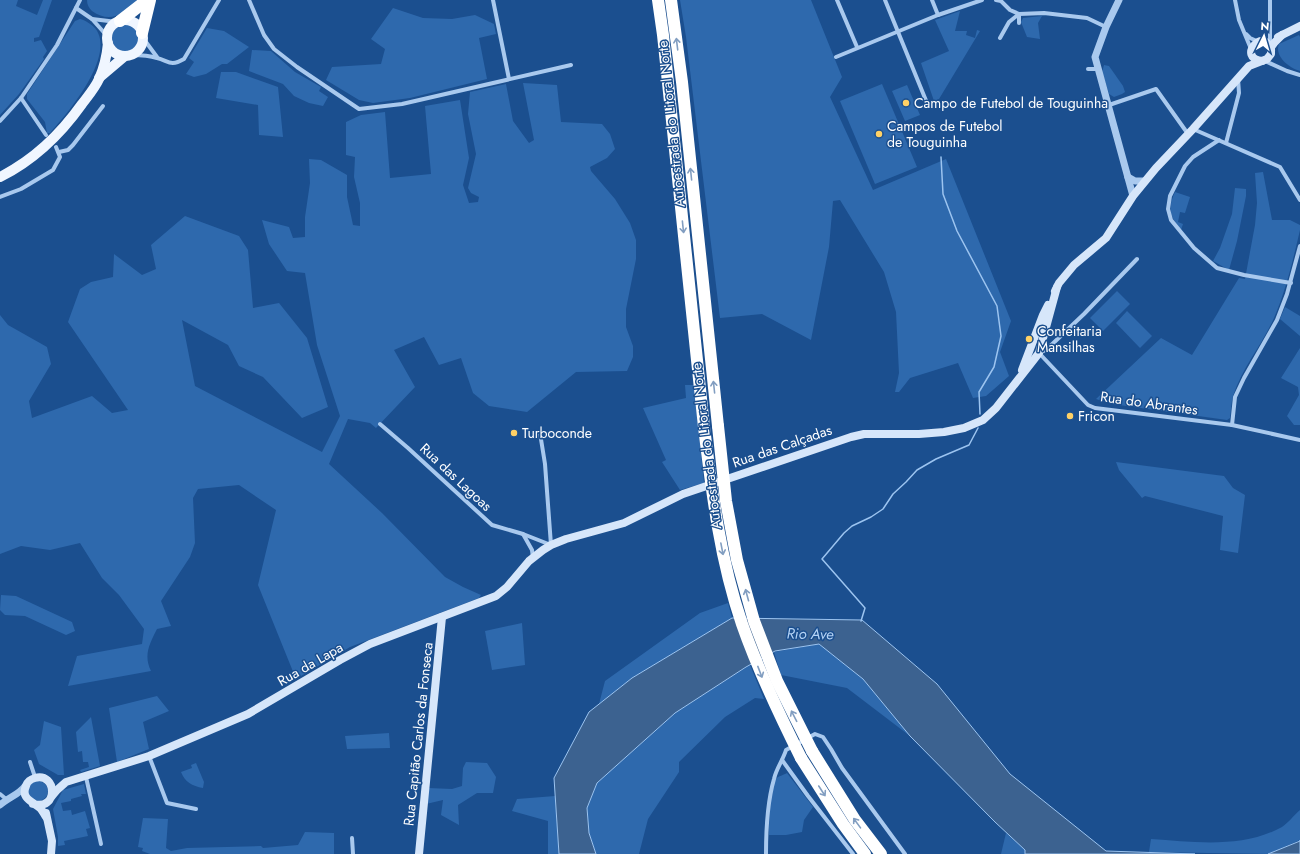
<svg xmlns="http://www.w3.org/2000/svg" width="1300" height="854" font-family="Jost,sans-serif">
  <rect width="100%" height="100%" fill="#1b4f8f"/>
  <g fill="#2e69ad">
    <polygon points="0,0 18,0 16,6 37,15 43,0 52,0 39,37 34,38 34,42 41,40 47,51 43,57 44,59 19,94 0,115"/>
    <path d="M 87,0 L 137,0 C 124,14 110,24 92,11 C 89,8 87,5 87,0 Z"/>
    <polygon points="680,0 811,0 842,77 830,97 873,190 946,159 1011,321 1000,352 1009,376 986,396 973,398 958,363 910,378 899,392 895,392 899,373 896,312 884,272 840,200 833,201 829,247 811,340 762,314 720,318 686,37"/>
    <polygon points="393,8 423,18 452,19 475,15 494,24 496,34 479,38 487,79 410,98 373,103 359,100 326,80 332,67 381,64 385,49 371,39"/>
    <polygon points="960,11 955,31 967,31 966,35 975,38 977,30 980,31 939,99 934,101 921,63 949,51 935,20"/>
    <polygon points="1042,16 1038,23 1040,39 1027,37 1021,22 1023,18"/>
    <path d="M 80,19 C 85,20 91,24 95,28 C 117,55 68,113 50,133 L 47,133 L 45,122 L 27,99 L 27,94 L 75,21 Z"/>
    <circle cx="126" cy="38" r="14"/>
    <polygon points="207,28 224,31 249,47 227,64 222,64 206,74 194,77 186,74 194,62 189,58"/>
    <path d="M 1299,35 L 1300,37 L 1300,71 C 1289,68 1274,56 1279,44 Z"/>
    <polygon points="252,50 271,51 295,72 321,87 319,91 328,97 323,106 309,103 294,96 283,84 249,71"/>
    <polygon points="1104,65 1109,66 1123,86 1125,92 1122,94 1114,97 1109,94 1102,72"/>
    <polygon points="221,72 236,72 278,87 283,137 259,135 258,105 216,98"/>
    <path d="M 523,83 L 557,85 L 561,122 L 602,124 L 610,134 L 615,149 L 607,158 L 590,167 L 591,171 L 615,199 L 630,223 L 636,240 L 636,259 L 626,309 L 626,327 L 633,346 L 633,357 L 627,371 L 576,372 L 527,412 L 489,406 L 473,393 L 461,358 L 439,365 L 424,337 L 394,350 L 415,387 L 376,428 L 370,423 L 348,419 L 329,464 L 382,513 L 445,577 L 463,587 L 481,595 L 479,598 L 350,647 L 296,679 L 258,585 L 276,510 L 239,485 L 198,489 L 193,498 L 195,543 L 190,557 L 161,601 L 171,626 L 157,629 C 150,643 143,655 151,671 L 68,686 L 77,656 L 142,644 L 144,629 L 119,595 L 102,578 L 80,543 L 50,550 L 21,546 L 0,554 L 0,315 L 8,325 L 47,347 L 51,364 L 29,401 L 32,418 L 92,396 L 112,413 L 128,410 L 68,322 L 80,289 L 91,282 L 113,277 L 114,254 L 142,275 L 156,269 L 151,245 L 185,216 L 239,236 L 248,250 L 253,308 L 279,303 L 307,338 L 328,407 L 302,418 L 263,377 L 239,366 L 228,345 L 182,320 L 195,386 L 322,452 L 340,416 L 317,345 L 305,273 L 287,271 L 269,244 L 262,220 L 289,227 L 293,238 L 305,237 L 305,217 L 310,183 L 309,159 L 321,160 L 347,175 L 347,197 L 353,225 L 360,226 L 360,203 L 354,177 L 355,157 L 346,155 L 346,122 L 361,115 L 385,112 L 390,178 L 431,174 L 425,106 L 460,100 L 469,158 L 463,185 L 469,203 L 478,202 L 479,197 L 471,193 L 468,188 L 476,154 L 468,114 L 470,92 L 506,84 L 513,121 L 529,143 L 534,140 Z"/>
    <polygon points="882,84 917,167 875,184 840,101"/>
    <polygon points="907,85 920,115 905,121 892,91"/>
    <path d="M 1263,172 L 1272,220 L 1290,220 L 1300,225 L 1300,230 C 1293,260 1286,290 1274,318 C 1262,345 1242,368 1233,396 C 1231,403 1231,411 1230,418 L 1227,420 L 1112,404 L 1096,399 L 1161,338 L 1192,355 L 1239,278 L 1245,279 L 1255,225 L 1257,203 L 1255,173 Z"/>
    <polygon points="1235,188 1246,189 1246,196 1237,241 1229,270 1213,261 1220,248 1232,214"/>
    <path d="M 1175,192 L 1190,197 L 1185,213 L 1180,212 L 1178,222 L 1183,224 L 1181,230 C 1170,216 1167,209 1175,192 Z"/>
    <polygon points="1117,291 1130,304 1103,331 1090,318"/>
    <polygon points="1285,307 1300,316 1300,336 1280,319"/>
    <polygon points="1127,311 1152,336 1140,348 1116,323"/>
    <polygon points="1300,348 1300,425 1294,425 1287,416 1299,395 1298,387 1281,378"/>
    <polygon points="685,385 694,385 704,483 680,490 662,462 666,460 643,408 686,398"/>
    <polygon points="1116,462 1224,476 1233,488 1245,495 1238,553 1220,550 1223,516 1145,496 1142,498 1119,470"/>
    <polygon points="1,595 16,596 72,622 75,631 66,635 25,616 5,615 0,610"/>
    <polygon points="728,603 732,618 632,678 599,704 605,681 700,613"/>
    <polygon points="522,623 525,665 492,670 485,631"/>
    <polygon points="819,644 863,679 910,736 847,688 781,675 774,652"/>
    <polygon points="750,665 764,699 755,698 725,717 679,762 679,772 648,819 639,854 596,854 589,833 587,808 597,783 675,713"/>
    <polygon points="157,696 169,711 143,722 149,749 117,762 109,708"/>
    <polygon points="91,717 100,766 81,772 80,770 89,767 88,762 83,762 82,751 78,752 76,732"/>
    <polygon points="44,721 61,727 64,775 58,775 39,764 34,750 40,745"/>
    <polygon points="389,733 390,748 347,749 345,736"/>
    <polygon points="466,762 487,763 496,777 493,793 477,793 458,805 459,825 441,815 443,800 426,804 428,788 452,789 462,786 463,768"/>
    <path d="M 196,763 L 204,782 L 203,788 C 192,786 185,782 181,772 L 192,768 L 191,765 Z"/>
    <path d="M 787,773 L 813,807 L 804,820 L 802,832 L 786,835 L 769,835 C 769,824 770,787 776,779 C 778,776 784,775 787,773 Z"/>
    <circle cx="38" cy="791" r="10"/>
    <polygon points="84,784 86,794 81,794 82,796 71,799 71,801 61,803 63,811 71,810 72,815 85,811 90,828 86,829 88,836 64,841 65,845 58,846 58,837 53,809 63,790"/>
    <polygon points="555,796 559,854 548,854 548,821 512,811 517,799"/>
    <path d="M 1300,810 L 1300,840 L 1268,854 L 1149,852 L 1151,839 C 1194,842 1242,849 1282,827 C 1288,823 1294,815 1300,810 Z"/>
    <polygon points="143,818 168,819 166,848 171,851 187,848 261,846 263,848 298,845 305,832 334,833 334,854 150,854 142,851 143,848 138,847"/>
    <polygon points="1006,833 1025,850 1025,854 1001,854"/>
  </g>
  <g fill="#3c6290" stroke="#9cc4f0">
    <polygon points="732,618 862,620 937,684 1010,774 1106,851 1195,854 1025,854 1025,850 995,822 910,736 863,679 819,644 775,651 746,667 675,713 597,783 587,808 589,833 596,854 559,854 554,778 589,712 632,678"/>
    <polygon points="1300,840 1300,854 1268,854 1300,841"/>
  </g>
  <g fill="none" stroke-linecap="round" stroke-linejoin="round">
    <g stroke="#9cc4f0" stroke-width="1.5">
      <polyline points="941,157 943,194 957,231 997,306 1001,336 994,367 979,392 980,414"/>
      <polyline points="861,621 865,608 822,559 844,533 852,526 871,517 883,509 893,494 906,482 917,470 936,459 969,445 978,428"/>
    </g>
    <g stroke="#a9c9ee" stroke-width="4">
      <polyline points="249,0 264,35 274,49 297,67 359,109 402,104 571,65"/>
      <polyline points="493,0 509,79"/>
      <polyline points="837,0 857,47"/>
      <polyline points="885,0 927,103"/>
      <polyline points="932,0 938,15"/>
      <polyline points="996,0 1001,1 1010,10 1019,14 1044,13 1087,18 1106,27"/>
      <polyline points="1235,0 1239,20 1251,49"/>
      <polyline points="76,8 92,19 108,37"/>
      <polyline points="1019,14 1019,23"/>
      <polyline points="92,19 117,22"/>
      <polyline points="1246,34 1250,38 1259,42"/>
      <polyline points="143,38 157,57"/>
      <polyline points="1000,38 1009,22 1019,14"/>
      <polyline points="1270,41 1270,0"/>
      <path d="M 131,55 C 139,55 148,55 157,58 C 169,61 170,67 184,59 L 219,0"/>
      <polyline points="836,57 938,15 982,0"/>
      <polyline points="1265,61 1287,71 1300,75"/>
      <polyline points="1088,69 1098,69"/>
      <polyline points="21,98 46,135"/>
      <polyline points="1109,105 1156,89 1188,134"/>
      <polyline points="0,121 21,98 57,45 80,0"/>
      <polyline points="1193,129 1280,167 1300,200"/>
      <polyline points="1219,140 1193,157 1185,166 1170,196 1168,209 1171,220 1194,248 1217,268 1244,275 1291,283"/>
      <polyline points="1226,143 1239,93 1238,79"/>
      <polyline points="59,152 68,150 73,145 103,106"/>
      <polyline points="0,197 21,189 53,170 60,157 56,147"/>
      <polyline points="1137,259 1084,314 1046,350 1039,353 1088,405 1095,408 1232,425 1300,440"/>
      <polyline points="380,424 408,448 492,525 523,534 551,545 545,464 540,433"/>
      <polyline points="1232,425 1235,397 1244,378 1277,320 1287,294 1300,246"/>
      <polyline points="523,534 532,550 533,558"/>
      <polyline points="149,756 167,803 196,809"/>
      <polyline points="782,760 808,796 853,854"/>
      <polyline points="30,762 35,777"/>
      <polyline points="86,777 101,844"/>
      <polyline points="0,794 6,799"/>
      <polyline points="352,838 353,854"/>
      <path d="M 766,854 C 766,829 767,803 774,779 C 776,769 783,760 786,750 L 815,734 L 823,737 L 831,749 L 842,768 L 905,854"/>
    </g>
    <g stroke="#a9c9ee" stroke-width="7">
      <polyline points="1119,0 1106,27 1095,57 1133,196"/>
      <polyline points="1128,177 1135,181 1145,181"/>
      <path d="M 0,805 C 9,797 19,795 26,785"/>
    </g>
    <g stroke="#d6e6fa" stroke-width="8">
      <polyline points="1278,37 1300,26"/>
      <path d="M 1262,61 C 1236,58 1264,26 1271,50"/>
      <polyline points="1055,291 1059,283 1074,265 1106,238 1133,196 1156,168 1193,129 1249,66 1267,59 1271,54 1271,47 1274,43 1282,35"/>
      <polyline points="1022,370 1043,315 1048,305"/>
      <polyline points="52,796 57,790 66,782 149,756 248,714 340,660 370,644 496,596 507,587 529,561 543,550 551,545 566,539 624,523 683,494 851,437 864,434 919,434 944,432 964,428 983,420 996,408 1039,353 1057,287"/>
      <path d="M 33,804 C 59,811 57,772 35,778 C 31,779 27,782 26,786 C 20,799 34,802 41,809 C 43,812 45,815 46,817"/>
      <polyline points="46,813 52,841 51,854"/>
      <polyline points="419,854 442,617"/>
    </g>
    <g stroke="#f0f6ff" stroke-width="10">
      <circle cx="125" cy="38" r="18"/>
      <polyline points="99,78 125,56"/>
      <path d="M 0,177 C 34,160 60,135 82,104 C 88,96 95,88 99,79 C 104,68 107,54 108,43"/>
    </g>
    <g stroke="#fff" stroke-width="12">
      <polyline points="658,0 663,35 704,427"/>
      <polyline points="671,0 682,82 718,426"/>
      <polyline points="120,21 147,0"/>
      <polyline points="142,33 150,0"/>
      <polyline points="812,751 855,820 881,854"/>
      <polyline points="801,758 843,824 865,854"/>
    </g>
    <g stroke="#fff" stroke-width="12">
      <polyline points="718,426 726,501 737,560 754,621 777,681 812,751"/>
      <path d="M 704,427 C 712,493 720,560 742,624 C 758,670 779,714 801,758"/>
    </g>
  </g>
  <defs><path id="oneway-shaft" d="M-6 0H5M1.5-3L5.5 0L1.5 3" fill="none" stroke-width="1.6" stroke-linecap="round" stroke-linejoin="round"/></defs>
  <g stroke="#829ec1">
    <use href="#oneway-shaft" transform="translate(677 44) rotate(-97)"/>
    <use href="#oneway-shaft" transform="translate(691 174) rotate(-96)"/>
    <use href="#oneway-shaft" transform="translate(683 227) rotate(84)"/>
    <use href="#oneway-shaft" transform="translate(714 387) rotate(-96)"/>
    <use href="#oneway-shaft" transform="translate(722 549) rotate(79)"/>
    <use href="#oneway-shaft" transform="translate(747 595) rotate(-105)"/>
    <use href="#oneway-shaft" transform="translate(760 672) rotate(69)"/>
    <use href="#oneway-shaft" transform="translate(794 716) rotate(-117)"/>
    <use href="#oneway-shaft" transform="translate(822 791) rotate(57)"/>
    <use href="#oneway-shaft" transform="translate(857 823) rotate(-126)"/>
  </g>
  <g fill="#ffd166" stroke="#1b4f8f" stroke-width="1.5">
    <circle cx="906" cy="103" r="4"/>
    <circle cx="879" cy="134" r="4"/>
    <circle cx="1029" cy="339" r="4"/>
    <circle cx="1070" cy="416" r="4"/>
    <circle cx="514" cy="433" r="4"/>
  </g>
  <g text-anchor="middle" stroke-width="3" stroke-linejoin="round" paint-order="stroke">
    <g font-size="14" fill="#fff" stroke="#1b4f8f" text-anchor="start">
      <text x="914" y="108">Campo de Futebol de Touguinha</text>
      <text x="887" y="131">Campos de Futebol<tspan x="887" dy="16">de Touguinha</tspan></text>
      <text x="1037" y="336">Confeitaria<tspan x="1037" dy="16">Mansilhas</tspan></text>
      <text x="1078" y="421">Fricon</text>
      <text x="522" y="438">Turboconde</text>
    </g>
    <g font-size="14" fill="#fff" stroke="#1b4f8f">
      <text transform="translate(671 124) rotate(-96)" y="5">Autoestrada do Litoral Norte</text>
      <text transform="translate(1149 403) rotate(8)" y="5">Rua do Abrantes</text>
      <text transform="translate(706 446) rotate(-97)" y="5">Autoestrada do Litoral Norte</text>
      <text transform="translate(782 446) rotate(-19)" y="5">Rua das Calçadas</text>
      <text transform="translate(456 477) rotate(43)" y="5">Rua das Lagoas</text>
      <text transform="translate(310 664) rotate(-30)" y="5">Rua da Lapa</text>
      <text transform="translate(418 734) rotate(-84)" y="5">Rua Capitão Carlos da Fonseca</text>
    </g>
    <g font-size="15" font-style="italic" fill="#b5d3f5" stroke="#1b4f8f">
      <text transform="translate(810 634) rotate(1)" y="5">Rio Ave</text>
    </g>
  </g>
  <g transform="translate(1264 36) rotate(5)" stroke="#1b4f8f" stroke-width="3" paint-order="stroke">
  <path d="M0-3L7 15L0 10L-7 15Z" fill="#ffffff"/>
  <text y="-6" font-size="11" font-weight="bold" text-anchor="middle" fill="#ffffff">N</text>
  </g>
</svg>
